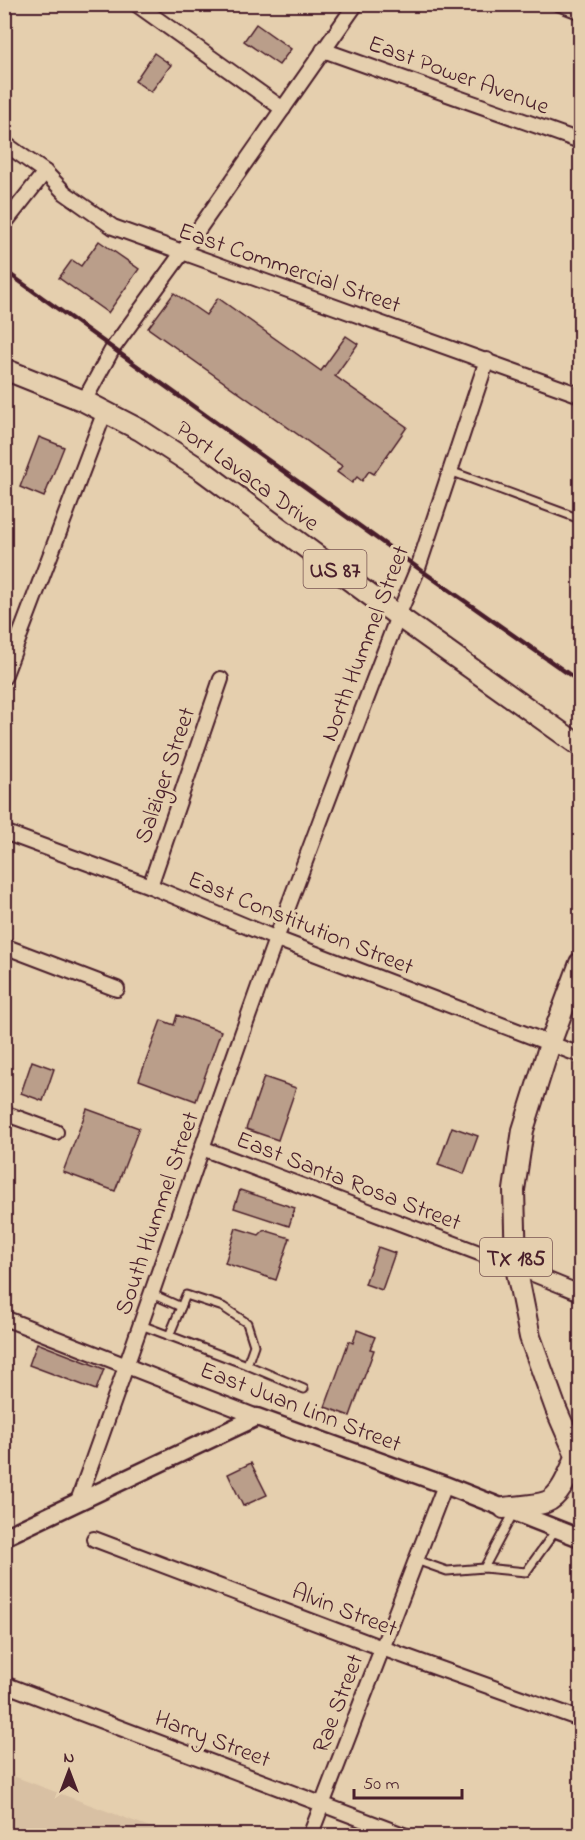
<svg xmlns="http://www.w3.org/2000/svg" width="585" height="1840" font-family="'Indie Flower',sans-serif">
  <rect width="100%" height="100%" fill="#e5cfae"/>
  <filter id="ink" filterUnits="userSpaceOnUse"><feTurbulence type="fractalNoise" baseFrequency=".0167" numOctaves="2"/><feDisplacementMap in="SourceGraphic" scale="12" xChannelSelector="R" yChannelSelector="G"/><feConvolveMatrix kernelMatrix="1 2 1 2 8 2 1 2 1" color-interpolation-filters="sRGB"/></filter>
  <g filter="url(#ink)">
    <polygon fill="#d8c0a3" points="5,1773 171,1835 5,1835"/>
    <g fill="#ba9e8a" stroke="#4a1f2b" stroke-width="1.5">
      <polygon points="256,24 291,49 279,65 244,41"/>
      <polygon points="154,53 171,65 151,92 135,81"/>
      <polygon points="99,241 139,269 108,313 59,278 72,260 81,266"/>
      <polygon points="174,293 206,315 218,298 321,371 346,336 358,344 335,376 407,427 374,474 369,471 362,481 357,477 352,483 337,472 342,466 148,328"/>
      <polygon points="39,437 64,447 44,497 20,487"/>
      <polygon points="177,1015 221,1031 196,1101 139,1080 161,1020 174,1025"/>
      <polygon points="32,1061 54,1069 43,1101 21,1093"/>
      <polygon points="264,1077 296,1088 278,1140 246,1129"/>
      <polygon points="87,1109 139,1128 115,1191 63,1172"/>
      <polygon points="452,1127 478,1136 464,1174 438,1165"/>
      <polygon points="240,1190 295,1208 289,1226 234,1208"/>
      <polygon points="236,1228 259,1235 264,1230 290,1238 276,1280 225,1263"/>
      <polygon points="378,1247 395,1253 382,1290 365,1284"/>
      <polygon points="357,1330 375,1337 370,1349 374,1350 350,1416 325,1407 349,1341 353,1343"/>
      <polygon points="37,1343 104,1369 96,1390 29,1365"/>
      <polygon points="251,1463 267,1495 243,1506 228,1474"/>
      <polygon points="4,1834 91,1835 91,1836 4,1836"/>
    </g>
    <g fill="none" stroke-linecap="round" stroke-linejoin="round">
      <defs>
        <g id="service">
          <polyline points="551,4 580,15"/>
          <polyline points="450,471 580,519"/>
          <polyline points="152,1294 181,1307"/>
          <polyline points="141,1325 247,1365 304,1389"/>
          <polyline points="169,1336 186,1295 223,1307 247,1323 254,1345 247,1365"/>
          <polyline points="416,1560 447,1571 484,1568 514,1512"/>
          <polyline points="484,1568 526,1572 556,1530"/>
        </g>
        <g id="minor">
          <polyline points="136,4 283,109"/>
          <polyline points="323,50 580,141"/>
          <polyline points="4,143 45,172 65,193 113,227 580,395"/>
          <polyline points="4,224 45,172"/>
          <polyline points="84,401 113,348 182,253 356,4"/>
          <polyline points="4,677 105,411"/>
          <polyline points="4,832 150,886 277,939 580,1055"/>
          <polyline points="150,886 221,679"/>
          <polyline points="4,946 117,989"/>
          <polyline points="4,1113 56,1132"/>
          <polyline points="202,1148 516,1267 580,1293"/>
          <polyline points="4,1318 257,1417"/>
          <path d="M 78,1501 C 146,1314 208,1126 276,939 C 316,831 357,724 398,616 L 418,568 L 487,360"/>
          <polyline points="94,1539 382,1648 580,1719"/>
          <polyline points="4,1684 406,1836"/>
          <polyline points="310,1836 445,1485"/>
        </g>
        <polyline id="tertiary" points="4,1537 257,1417 445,1485 580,1538"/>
        <g id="primary">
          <polyline points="4,369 84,401 140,430 203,471 398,616 580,746"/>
          <polyline points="580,963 550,1044 523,1130 514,1190 516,1267 530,1337 556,1409 580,1464"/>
          <path d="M 504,1508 C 516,1506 535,1506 546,1502 C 562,1496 570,1470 577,1455"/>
        </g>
      </defs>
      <use href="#service" stroke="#4a1f2b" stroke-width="11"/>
      <use href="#minor" stroke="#4a1f2b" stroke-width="18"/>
      <use href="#tertiary" stroke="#4a1f2b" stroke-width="21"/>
      <use href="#primary" stroke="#4a1f2b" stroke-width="24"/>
      <use href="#service" stroke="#e5cfae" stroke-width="7"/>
      <use href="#minor" stroke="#e5cfae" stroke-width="14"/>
      <use href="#tertiary" stroke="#e5cfae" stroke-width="16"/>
      <use href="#primary" stroke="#e5cfae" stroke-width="20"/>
      <polyline stroke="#4a1f2b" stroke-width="4.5" points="4,270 418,568 580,682"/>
    </g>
  </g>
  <g text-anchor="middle" stroke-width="6" stroke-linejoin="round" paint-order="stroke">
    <g fill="#e5cfae" stroke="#785452" stroke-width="1.5">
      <rect x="303.5" y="550" width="63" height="38" rx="4.5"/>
      <rect x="480" y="1238" width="72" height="38" rx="4.5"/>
    </g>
    <g font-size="22" font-weight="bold" fill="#4a1f2b">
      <text x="335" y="577">US 87</text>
      <text x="516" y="1265">TX 185</text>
    </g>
    <g font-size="24" fill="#4a1f2b" stroke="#e5cfae">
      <text transform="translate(459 74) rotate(20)" y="8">East Power Avenue</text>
      <text transform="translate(290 267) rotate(19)" y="8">East Commercial Street</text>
      <text transform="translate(248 475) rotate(36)" y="8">Port Lavaca Drive</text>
      <text transform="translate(364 643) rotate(-69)" y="8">North Hummel Street</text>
      <text transform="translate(164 775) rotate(-71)" y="8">Salziger Street</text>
      <text transform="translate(301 922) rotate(22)" y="8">East Constitution Street</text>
      <text transform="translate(349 1180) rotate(21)" y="8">East Santa Rosa Street</text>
      <text transform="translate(156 1213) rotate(-71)" y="8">South Hummel Street</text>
      <text transform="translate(301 1406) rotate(21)" y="8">East Juan Linn Street</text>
      <text transform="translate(345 1609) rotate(21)" y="8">Alvin Street</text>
      <text transform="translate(337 1703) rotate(-69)" y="8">Rae Street</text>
      <text transform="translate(213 1738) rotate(21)" y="8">Harry Street</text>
    </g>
  </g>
  <rect width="585" height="1840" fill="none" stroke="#e5cfae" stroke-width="24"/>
  <rect x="12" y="12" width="561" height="1816" fill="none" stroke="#4a1f2b" stroke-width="2" filter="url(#ink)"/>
  <g transform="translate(69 1771)" stroke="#e5cfae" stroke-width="4.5" paint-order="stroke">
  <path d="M0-4.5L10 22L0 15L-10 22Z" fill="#4a1f2b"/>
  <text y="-9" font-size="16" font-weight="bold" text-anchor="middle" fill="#4a1f2b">N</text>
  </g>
  <path d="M354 1789v9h108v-9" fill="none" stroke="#4a1f2b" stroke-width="3"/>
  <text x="363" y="1789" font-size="18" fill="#4a1f2b" stroke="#e5cfae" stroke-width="4.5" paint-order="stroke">50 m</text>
</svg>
